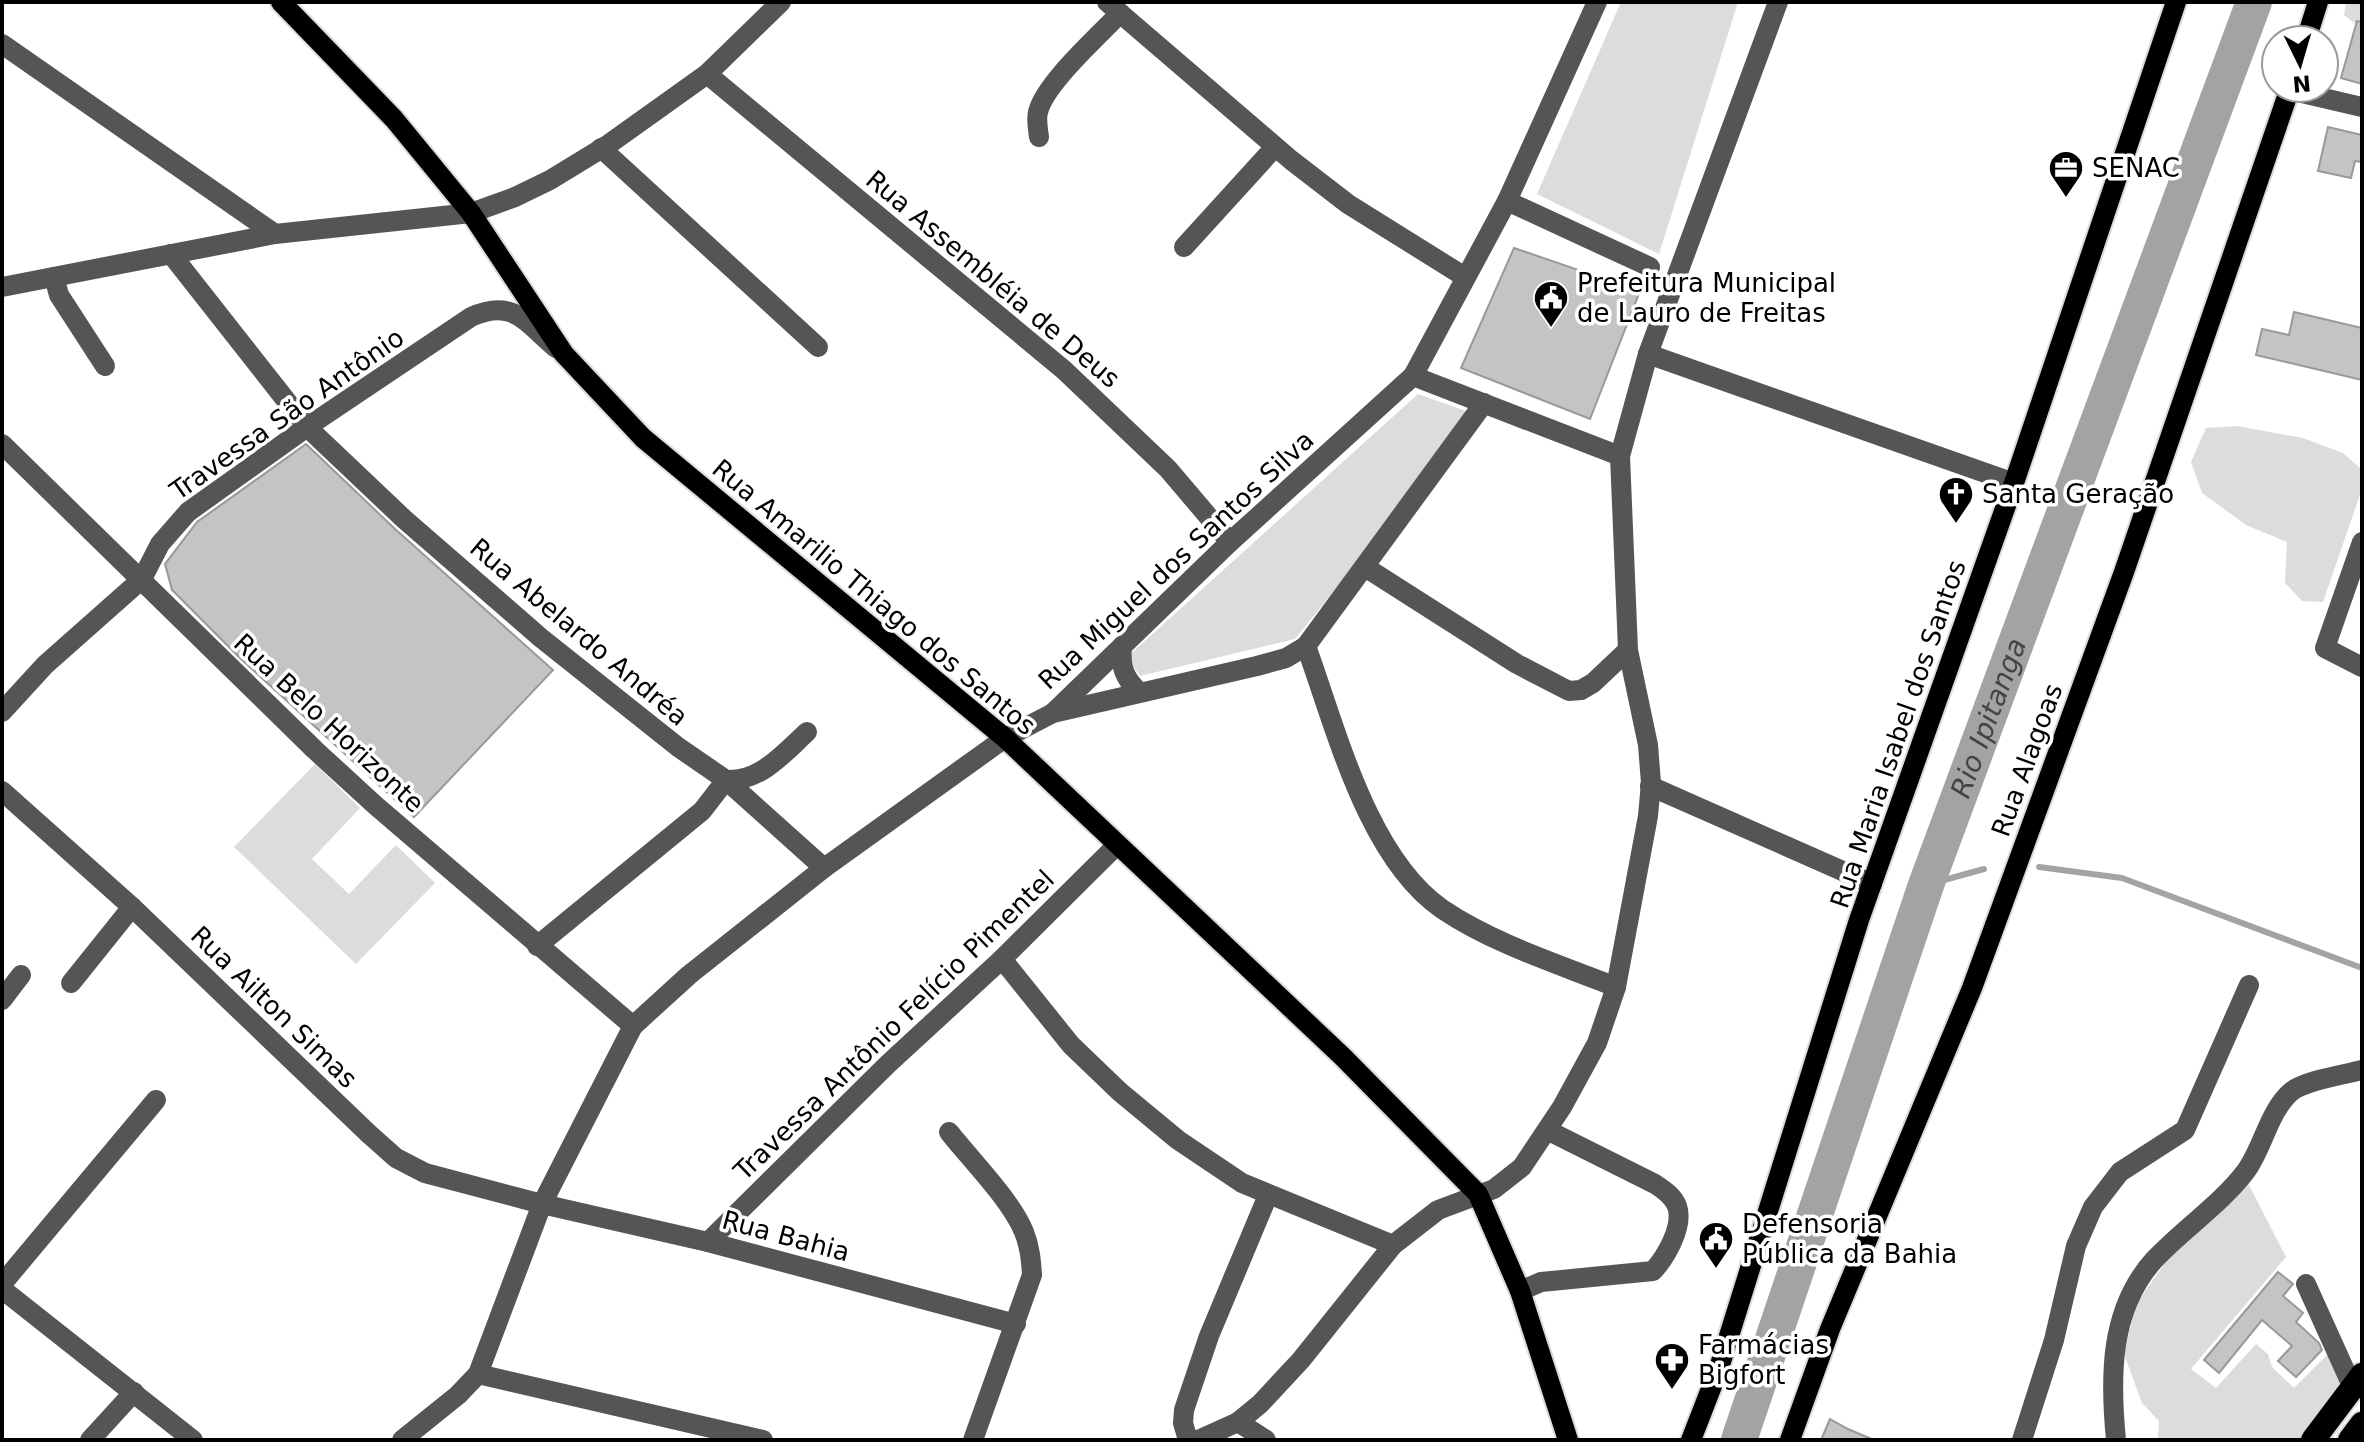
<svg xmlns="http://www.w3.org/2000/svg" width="2364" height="1442" font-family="'DejaVu Sans',sans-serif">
  <rect width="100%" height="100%" fill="#fff"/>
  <g fill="#dcdcdc">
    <polygon points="1621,2 1738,2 1659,254 1537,194"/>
    <polygon points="2346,2 2362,2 2362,29 2344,15"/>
    <polygon points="1418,394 1477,415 1295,639 1140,676 1127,657"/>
    <polygon points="2237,426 2303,438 2343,453 2362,470 2362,489 2323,602 2302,601 2285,583 2287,542 2246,525 2202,493 2191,462 2206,428"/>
    <polygon points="315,764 360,808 312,859 349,894 396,845 435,883 356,964 234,847"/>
    <polygon points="2248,1183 2286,1257 2191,1369 2216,1388 2256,1344 2268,1354 2272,1367 2294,1388 2327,1355 2342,1381 2301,1440 2158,1440 2159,1421 2142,1403 2124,1354 2136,1304 2175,1249"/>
  </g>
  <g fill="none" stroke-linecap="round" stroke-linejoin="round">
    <g stroke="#a3a3a3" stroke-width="6">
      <polyline points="2039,867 2122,878 2362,968"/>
      <polyline points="1926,885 1984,869"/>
    </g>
    <path stroke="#a3a3a3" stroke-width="36" id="s1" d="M 1739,1440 L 1926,885 L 2254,2"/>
  </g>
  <g fill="#c4c4c4" stroke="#999" stroke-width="2">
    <polygon points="2357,21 2362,22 2362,84 2341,78"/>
    <polygon points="2328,127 2362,135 2362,162 2355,161 2351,178 2318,171"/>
    <polygon points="1514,248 1640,291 1590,419 1461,368"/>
    <polygon points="2294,312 2362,328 2362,380 2256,355 2262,329 2289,335"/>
    <polygon points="306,444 395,529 553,670 414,817 241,659 172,590 165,564 197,522"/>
    <polygon points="2278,1272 2293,1284 2283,1296 2303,1313 2296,1322 2319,1343 2322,1350 2296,1377 2278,1361 2292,1346 2262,1320 2219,1373 2204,1360"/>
    <polygon points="1830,1419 1848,1429 1874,1440 1821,1440"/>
  </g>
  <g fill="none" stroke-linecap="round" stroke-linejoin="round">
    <defs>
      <g id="major">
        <polyline points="281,2 394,119 471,213 564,354 643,438 1005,738 1343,1057 1478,1194 1520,1291 1568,1440"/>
        <polyline points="2306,40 2318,2"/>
        <polyline points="1691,1440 1719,1368 1859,920 2014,483 2176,2"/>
        <polyline points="1790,1440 1830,1329 1972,988 2124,572 2290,88"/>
      </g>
      <g id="highway">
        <polyline points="2313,1440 2362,1375"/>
        <polyline points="2350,1440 2362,1424"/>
      </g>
    </defs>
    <use href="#major" stroke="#dbdbdb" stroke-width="24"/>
    <use href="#highway" stroke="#dbdbdb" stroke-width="28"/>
    <g stroke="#555" stroke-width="20">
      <polyline points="1107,2 1291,160 1348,204 1465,277"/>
      <polyline points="2,44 275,234"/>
      <polyline points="707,74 1064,370 1168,469 1230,542"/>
      <polyline points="2289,90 2362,107"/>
      <path d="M 1039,137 C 1038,129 1036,120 1038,112 C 1045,83 1099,36 1120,13"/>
      <polyline points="601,148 818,347"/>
      <polyline points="1507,201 1650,267"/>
      <polyline points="1184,247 1275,147"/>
      <polyline points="171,254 307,427 404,519 541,638 678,747 726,780 824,868"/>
      <polyline points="54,277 59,295 105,366"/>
      <polyline points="2,287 275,234 471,213 515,197 550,180 609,144 707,74 781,2"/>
      <polyline points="1648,354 2014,483"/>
      <polyline points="1413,376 1620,456"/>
      <polyline points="2,444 315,750 375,805 633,1026"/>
      <polyline points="2362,542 2325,648 2362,667"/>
      <polyline points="1365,567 1517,664 1569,691 1581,690 1593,683 1628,650"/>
      <path d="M 1122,646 C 1120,666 1124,678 1139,692"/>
      <path d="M 1306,646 C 1336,728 1367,857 1442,909 C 1494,944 1558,964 1616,987"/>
      <path d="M 2,712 L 45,665 L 142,579 L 160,544 L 188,512 L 307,427 L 471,317 C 513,298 525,322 556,348"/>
      <polyline points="1053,713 1257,666 1286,658 1306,646 1484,403"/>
      <polyline points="1650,786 1872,884"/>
      <polyline points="2,791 132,907 369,1134 396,1158 425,1173 542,1204 708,1242 1016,1324"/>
      <path d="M 537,946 L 702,811 L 726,780 C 760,782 783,754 807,732"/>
      <polyline points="1002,959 1071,1045 1120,1092 1178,1140 1242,1183 1393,1245"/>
      <polyline points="71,983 132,907"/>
      <polyline points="2,1000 21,975"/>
      <path d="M 949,1132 C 971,1160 1011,1200 1024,1232 C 1030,1247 1031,1260 1032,1275 L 973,1440"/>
      <polyline points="708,1242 888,1064 1002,959 1117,845"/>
      <polyline points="2,1284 156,1100"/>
      <polyline points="2306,1284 2353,1388"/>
      <polyline points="2,1289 193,1440"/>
      <path d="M 1520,1291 L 1541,1282 L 1653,1271 C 1666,1257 1684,1226 1677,1206 C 1673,1196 1664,1190 1655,1184 L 1547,1130"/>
      <polyline points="478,1374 763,1440"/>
      <polyline points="1238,1422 1266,1440"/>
      <polyline points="90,1440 134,1392"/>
      <polyline points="402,1440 458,1395 478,1374 542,1204 633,1026 689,975 824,868 1005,738 1053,713 1230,542 1413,376 1507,201 1597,2"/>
      <polyline points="1188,1440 1183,1423 1184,1410 1209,1336 1268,1195"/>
      <polyline points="1198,1440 1238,1422 1260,1404 1301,1360 1393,1245 1438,1210 1494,1189 1522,1167 1562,1107 1597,1043 1616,987 1648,816 1651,783 1648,745 1628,650 1620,456 1648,354 1778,2"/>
      <polyline points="2022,1440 2054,1340 2076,1246 2093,1207 2120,1172 2185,1130 2249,985"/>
      <path d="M 2116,1440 C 2110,1378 2109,1310 2154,1260 C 2183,1229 2220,1205 2246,1171 C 2263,1148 2269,1110 2292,1091 C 2307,1080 2343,1075 2362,1070"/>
    </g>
    <use href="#major" stroke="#000" stroke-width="20"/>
    <use href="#highway" stroke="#000" stroke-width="24"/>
  </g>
  <defs>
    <symbol id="office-pin" viewBox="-11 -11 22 30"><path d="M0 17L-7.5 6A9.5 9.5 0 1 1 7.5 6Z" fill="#000" stroke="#fff"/><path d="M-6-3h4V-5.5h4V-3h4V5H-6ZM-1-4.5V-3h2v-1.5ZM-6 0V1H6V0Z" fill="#fff"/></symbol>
    <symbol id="civic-pin" viewBox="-11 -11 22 30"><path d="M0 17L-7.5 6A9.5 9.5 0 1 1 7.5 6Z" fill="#000" stroke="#fff"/><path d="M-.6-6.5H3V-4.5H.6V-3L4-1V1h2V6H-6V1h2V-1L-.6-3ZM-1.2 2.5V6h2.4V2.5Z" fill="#fff"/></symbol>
    <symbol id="church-pin" viewBox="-11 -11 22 30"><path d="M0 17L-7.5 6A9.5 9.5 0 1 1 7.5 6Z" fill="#000" stroke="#fff"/><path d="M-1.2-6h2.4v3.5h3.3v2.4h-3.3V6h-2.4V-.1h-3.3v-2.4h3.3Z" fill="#fff"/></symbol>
    <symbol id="pharmacy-pin" viewBox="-11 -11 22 30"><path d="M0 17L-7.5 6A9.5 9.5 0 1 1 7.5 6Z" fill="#000" stroke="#fff"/><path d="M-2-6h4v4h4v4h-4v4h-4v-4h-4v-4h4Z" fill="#fff"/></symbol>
  </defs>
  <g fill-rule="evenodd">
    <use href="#office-pin" x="2046" y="148" width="40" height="54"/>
    <use href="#civic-pin" x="1531" y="278" width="40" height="54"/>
    <use href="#church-pin" x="1936" y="474" width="40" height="54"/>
    <use href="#civic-pin" x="1696" y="1219" width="40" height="54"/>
    <use href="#pharmacy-pin" x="1652" y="1340" width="40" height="54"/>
  </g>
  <g text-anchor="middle" stroke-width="7" stroke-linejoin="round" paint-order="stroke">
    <g font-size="26" fill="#000" stroke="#fff" text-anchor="start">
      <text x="2092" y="177">SENAC</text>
      <text x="1577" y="292">Prefeitura Municipal<tspan x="1577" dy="30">de Lauro de Freitas</tspan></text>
      <text x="1982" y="503">Santa Geração</text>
      <text x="1742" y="1233">Defensoria<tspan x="1742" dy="30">Pública da Bahia</tspan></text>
      <text x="1698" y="1354">Farmácias<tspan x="1698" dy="30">Bigfort</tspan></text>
    </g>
    <g font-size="26" fill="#000" stroke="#fff">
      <text transform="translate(993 279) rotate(40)" y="9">Rua Assembléia de Deus</text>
      <text transform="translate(287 414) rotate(-35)" y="9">Travessa São Antônio</text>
      <text transform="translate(1176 560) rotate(-43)" y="9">Rua Miguel dos Santos Silva</text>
      <text transform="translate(874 597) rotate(40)" y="9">Rua Amarilio Thiago dos Santos</text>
      <text transform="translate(579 632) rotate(40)" y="9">Rua Abelardo Andréa</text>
      <text transform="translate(329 723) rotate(43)" y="9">Rua Belo Horizonte</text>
      <text transform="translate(1898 734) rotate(-71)" y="9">Rua Maria Isabel dos Santos</text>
      <text transform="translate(2027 760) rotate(-70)" y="9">Rua Alagoas</text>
      <text transform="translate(274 1007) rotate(44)" y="9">Rua Ailton Simas</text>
      <text transform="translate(894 1025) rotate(-44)" y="9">Travessa Antônio Felício Pimentel</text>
      <text transform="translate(786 1236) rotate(15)" y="9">Rua Bahia</text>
    </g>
    <g font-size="28" font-style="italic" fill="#444" stroke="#fff">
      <text dy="10" stroke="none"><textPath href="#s1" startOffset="764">Rio Ipitanga</textPath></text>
    </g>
  </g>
  <rect width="2364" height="1442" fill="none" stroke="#000000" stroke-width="8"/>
  <g transform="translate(2300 64) rotate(175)"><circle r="38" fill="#ffffff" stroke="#999999" stroke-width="2"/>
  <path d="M0-6L14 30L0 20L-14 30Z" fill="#000000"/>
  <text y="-12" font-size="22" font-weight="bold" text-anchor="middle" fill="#000000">N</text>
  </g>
</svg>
